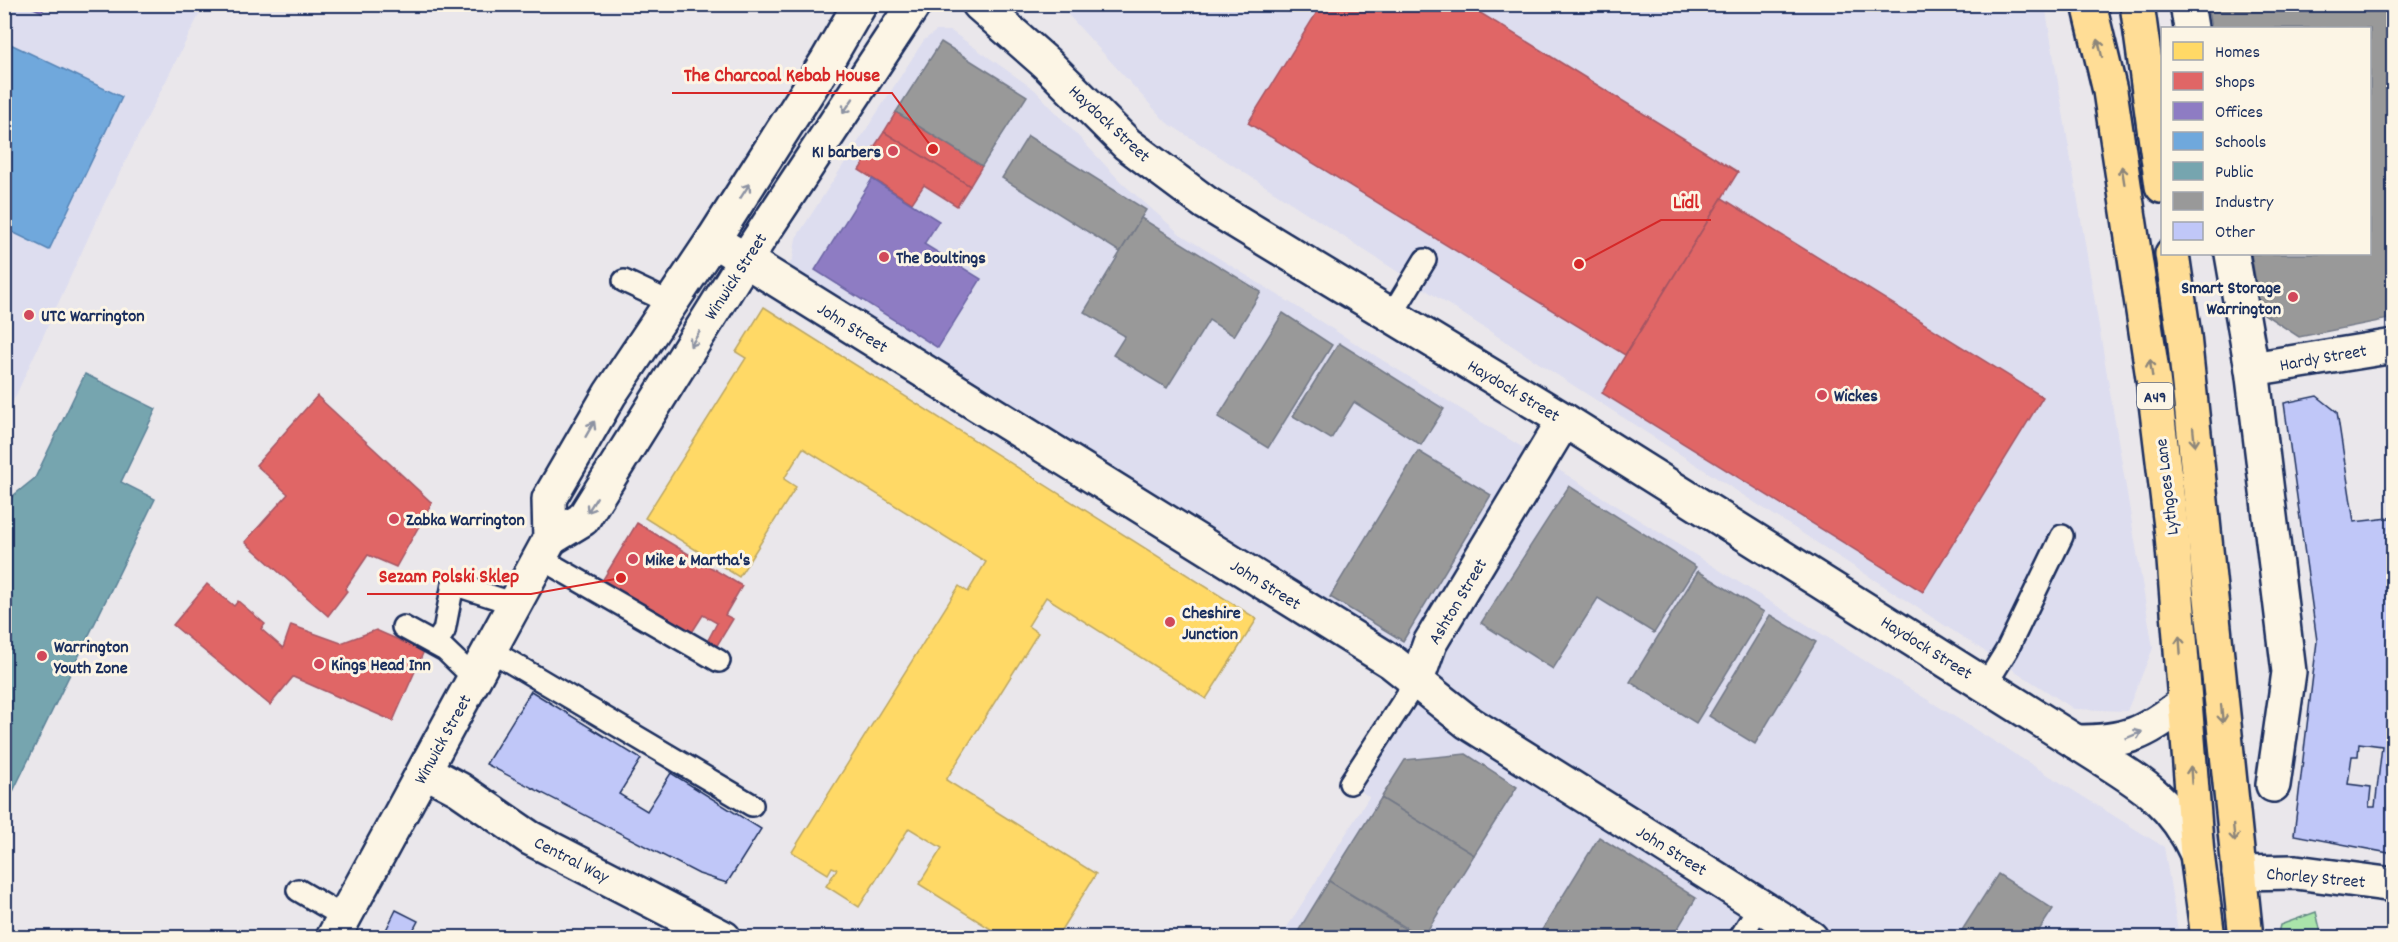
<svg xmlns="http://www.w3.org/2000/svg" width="2398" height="942" font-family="Dekko,sans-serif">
  <rect width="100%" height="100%" fill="#eae7eb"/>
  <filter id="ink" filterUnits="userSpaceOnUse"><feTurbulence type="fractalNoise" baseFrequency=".0167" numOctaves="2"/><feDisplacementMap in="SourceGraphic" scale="12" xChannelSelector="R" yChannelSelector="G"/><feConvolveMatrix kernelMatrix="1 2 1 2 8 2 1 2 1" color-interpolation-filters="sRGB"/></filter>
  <g filter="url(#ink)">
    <g fill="#ddddef">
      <polygon points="1063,4 2045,5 2153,648 2127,711 2074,709 1166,122 1061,7"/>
      <polygon points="5,5 204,5 101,210 5,419"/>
      <polygon points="936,31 951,31 1035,90 1121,182 1180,234 2164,847 2179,937 1281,937 1369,797 1350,783 1417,680 779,281 793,258 796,238 924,40"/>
    </g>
    <polygon fill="#a9e4aa" stroke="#628a84" stroke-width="1.5" points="2316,912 2322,937 2277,937 2280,925"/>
    <polygon fill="#ffd966" stroke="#bba664" stroke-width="1.5" points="764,307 1257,619 1206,699 1046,597 1028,626 1038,633 946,780 1096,874 1056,938 1005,938 919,884 942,848 909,828 859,907 826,886 837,869 832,867 828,874 792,852 959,586 968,592 986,562 803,448 784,479 796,487 739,577 645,518 746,358 736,352"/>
    <g fill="#e06666" stroke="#a55664" stroke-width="1.5">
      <polygon points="1322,4 1466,4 1738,172 1625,355 1248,123"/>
      <polygon points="896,112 982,166 970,186 884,132"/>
      <polygon points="884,132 970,186 957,206 924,185 912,203 859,170"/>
      <polygon points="1722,198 2043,397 1923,592 1602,393"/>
      <polygon points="317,396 432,503 396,567 368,555 345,589 347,591 328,616 245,542 288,494 256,465"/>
      <polygon points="637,523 742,586 725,615 733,619 716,647 707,642 717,623 703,615 691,634 602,581"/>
      <polygon points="207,584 234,606 238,601 265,624 261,629 283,648 291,625 341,643 376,630 424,651 393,721 293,677 270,705 173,625"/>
    </g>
    <g fill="#8e7cc3" stroke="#6c65a5" stroke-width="1.5">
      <polygon points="25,4 46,4 42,12"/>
      <polygon points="872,179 939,221 924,244 981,279 938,348 815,270"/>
    </g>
    <polygon fill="#6fa8dc" stroke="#5684b6" stroke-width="1.5" points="4,41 122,97 49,250 4,228"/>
    <g fill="#76a5af" stroke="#5b8297" stroke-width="1.5">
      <polygon points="85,374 156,409 121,482 155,499 4,810 4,503 35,478"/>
      <polygon points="414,929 430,938 409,938"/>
    </g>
    <g fill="#999" stroke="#737987" stroke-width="1.5">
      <polygon points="2207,4 2394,4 2394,318 2299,337 2261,312 2251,254 2370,254 2370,28 2211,28"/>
      <polygon points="941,42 1027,96 982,166 896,112"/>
      <polygon points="1028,136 1146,210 1120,252 1002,178"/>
      <polygon points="1141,218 1261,292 1234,336 1209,320 1167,388 1113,355 1125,336 1084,312"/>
      <polygon points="1283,313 1332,345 1268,448 1218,417"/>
      <polygon points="1339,343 1444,409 1421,445 1354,402 1331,439 1293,416"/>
      <polygon points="1418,451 1491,495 1403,641 1330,597"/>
      <polygon points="1569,486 1696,567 1654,633 1598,598 1553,669 1481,623"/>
      <polygon points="1698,571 1764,612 1696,723 1630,682"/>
      <polygon points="1770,615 1816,642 1755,744 1709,716"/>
      <polygon points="1466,754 1517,787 1474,855 1381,798 1405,760"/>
      <polygon points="1381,798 1474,855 1423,938 1329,881"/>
      <polygon points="1599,837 1696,898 1672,938 1537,938"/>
      <polygon points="1998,874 2053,909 2034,938 1957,938"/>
      <polygon points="1329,881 1420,938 1294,938"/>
    </g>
    <g fill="#c0c7f8" stroke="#1b2f5e" stroke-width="1.5" fill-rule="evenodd">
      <path d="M 2317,396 L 2337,412 L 2354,522 L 2389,518 L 2394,515 L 2394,854 L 2294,835 L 2317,641 L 2284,403 ZM 2359,743 L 2382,746 L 2375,807 L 2369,807 L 2371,787 L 2348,784 L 2352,756 L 2358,756 Z"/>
      <polygon points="531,691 641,759 619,794 647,811 671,773 761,829 727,883 699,874 486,764"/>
      <polygon points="396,910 418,921 409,938 382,938"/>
    </g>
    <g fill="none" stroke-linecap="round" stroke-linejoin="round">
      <defs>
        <g id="lane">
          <polyline points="624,281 669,302"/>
          <polyline points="1391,316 1425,260"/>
          <polyline points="540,558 719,661"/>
          <polyline points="403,627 445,650 475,679"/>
          <polyline points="435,644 444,631 453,584 515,604"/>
          <polyline points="490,650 752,805"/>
          <polyline points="1986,684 2007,650 2062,536"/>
          <polyline points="1350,783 1417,680"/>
          <polyline points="298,890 344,917"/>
          <polyline points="1740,938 1760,905"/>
        </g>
        <g id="street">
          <path d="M 979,4 L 1046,63 L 1127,144 L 1206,203 L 1564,420 L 2076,742 C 2129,777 2170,793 2197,854"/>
          <polyline points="2187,4 2191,28"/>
          <polyline points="713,240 1392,662 1469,723 1811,938"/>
          <polyline points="2232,254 2252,369 2289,672 2273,785"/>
          <polyline points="2252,369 2394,346"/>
          <polyline points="550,539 583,519 745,260 914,4"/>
          <polyline points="1417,680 1430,643 1564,420"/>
          <path d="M 2076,742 C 2126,742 2145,734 2184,703"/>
          <polyline points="425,771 459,789 530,838 724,938"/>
          <polyline points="2239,873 2296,872 2394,885"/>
          <polyline points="333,938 550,539 549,499 610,394 713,240 827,61 860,4"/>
        </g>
        <g id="highway">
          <polyline points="2089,4 2110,91 2153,378 2172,535 2197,854 2208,938"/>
          <polyline points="2137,4 2162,186"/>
          <polyline points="2172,254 2184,336 2246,938"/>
        </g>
      </defs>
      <use href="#lane" stroke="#1b2f5e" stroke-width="26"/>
      <use href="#street" stroke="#1b2f5e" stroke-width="38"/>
      <use href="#highway" stroke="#1b2f5e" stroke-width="38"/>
      <use href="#lane" stroke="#fcf5e5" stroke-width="21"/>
      <use href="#street" stroke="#fcf5e5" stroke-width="33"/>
      <use href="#highway" stroke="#ffdd96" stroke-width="33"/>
    </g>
    <defs><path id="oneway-shaft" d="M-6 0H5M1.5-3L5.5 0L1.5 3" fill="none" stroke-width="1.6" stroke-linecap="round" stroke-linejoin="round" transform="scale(1.5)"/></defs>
    <g stroke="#8d867a">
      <use href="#oneway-shaft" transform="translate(2100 48) rotate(-103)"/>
      <use href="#oneway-shaft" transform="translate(2123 175) rotate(-99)"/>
      <use href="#oneway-shaft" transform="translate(2151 368) rotate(-99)"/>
      <use href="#oneway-shaft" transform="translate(2194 437) rotate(84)"/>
      <use href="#oneway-shaft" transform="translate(2180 645) rotate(-94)"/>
      <use href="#oneway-shaft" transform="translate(2222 714) rotate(84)"/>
      <use href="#oneway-shaft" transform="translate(2191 775) rotate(-94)"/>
      <use href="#oneway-shaft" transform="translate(2234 833) rotate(84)"/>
    </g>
    <g stroke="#8c92a2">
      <use href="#oneway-shaft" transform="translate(848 106) rotate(124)"/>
      <use href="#oneway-shaft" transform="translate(745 191) rotate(-57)"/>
      <use href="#oneway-shaft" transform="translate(695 339) rotate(122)"/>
      <use href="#oneway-shaft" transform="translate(590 429) rotate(-60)"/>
      <use href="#oneway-shaft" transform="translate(592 505) rotate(122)"/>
      <use href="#oneway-shaft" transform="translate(2134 735) rotate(-23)"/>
    </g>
  </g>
  <g fill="#d1495b" stroke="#fcf5e5" stroke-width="2">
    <circle cx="893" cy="151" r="6"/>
    <circle cx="884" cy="257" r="6"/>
    <circle cx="2293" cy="297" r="6"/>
    <circle cx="29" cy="315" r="6"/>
    <circle cx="1822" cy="395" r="6"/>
    <circle cx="394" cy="519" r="6"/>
    <circle cx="633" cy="559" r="6"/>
    <circle cx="1170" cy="622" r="6"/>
    <circle cx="42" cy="656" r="6"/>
    <circle cx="319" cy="664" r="6"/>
  </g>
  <g text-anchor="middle" stroke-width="6" stroke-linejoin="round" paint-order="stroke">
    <rect fill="#fcf5e5" stroke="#5e6a86" stroke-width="1.5" x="2137" y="383" width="36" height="26" rx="4.5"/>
    <g font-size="16" font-weight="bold" fill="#1b2f5e">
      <text x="2155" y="402">A49</text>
    </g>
    <g font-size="18" fill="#1b2f5e" stroke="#fcf5e5">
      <text transform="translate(1110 123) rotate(43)" y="6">Haydock Street</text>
      <text transform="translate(735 276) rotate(-57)" y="6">Winwick Street</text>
      <text transform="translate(853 327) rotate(32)" y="6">John Street</text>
      <text transform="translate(2323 357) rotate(-10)" y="6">Hardy Street</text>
      <text transform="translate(1514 390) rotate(31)" y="6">Haydock Street</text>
      <text transform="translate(2166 487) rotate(-97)" y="6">Lythgoes Lane</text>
      <text transform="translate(1266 584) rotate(32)" y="6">John Street</text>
      <text transform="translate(1457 601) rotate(-59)" y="6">Ashton Street</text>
      <text transform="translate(1927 647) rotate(32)" y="6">Haydock Street</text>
      <text transform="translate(442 739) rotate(-61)" y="6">Winwick Street</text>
      <text transform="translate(1672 850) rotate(32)" y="6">John Street</text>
      <text transform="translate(572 859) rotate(27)" y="6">Central Way</text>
      <text transform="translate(2316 877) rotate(5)" y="6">Chorley Street</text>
    </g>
    <g font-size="18" font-weight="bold" fill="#1b2f5e" stroke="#fcf5e5" text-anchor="start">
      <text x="881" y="157" text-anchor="end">K1 barbers</text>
      <text x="896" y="263">The Boultings</text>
      <text x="2281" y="293" text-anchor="end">Smart Storage<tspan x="2281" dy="21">Warrington</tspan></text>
      <text x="41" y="321">UTC Warrington</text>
      <text x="1834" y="401">Wickes</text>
      <text x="406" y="525">Zabka Warrington</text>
      <text x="645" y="565">Mike &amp; Martha's</text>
      <text x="1182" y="618">Cheshire<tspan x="1182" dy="21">Junction</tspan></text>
      <text x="54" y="652">Warrington<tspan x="54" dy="21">Youth Zone</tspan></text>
      <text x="331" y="670">Kings Head Inn</text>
    </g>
  </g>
  <path fill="none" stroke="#d62828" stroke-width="2" d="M933 149L892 93H672M1579 264L1661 220H1711M621 578L531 594H367"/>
  <g fill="#d62828" stroke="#fcf5e5" stroke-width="2">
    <circle cx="933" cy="149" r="6"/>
    <circle cx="1579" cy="264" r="6"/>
    <circle cx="621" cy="578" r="6"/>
  </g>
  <g font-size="20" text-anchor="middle" font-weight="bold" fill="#d62828" stroke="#fcf5e5" stroke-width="6" stroke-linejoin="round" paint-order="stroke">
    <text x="782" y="81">The Charcoal Kebab House</text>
    <text x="1686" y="208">Lidl</text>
    <text x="449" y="582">Sezam Polski Sklep</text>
  </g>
  <rect width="2398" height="942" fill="none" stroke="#fcf5e5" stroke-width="24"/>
  <rect x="12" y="12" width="2374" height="918" fill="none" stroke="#1b2f5e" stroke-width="2" filter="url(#ink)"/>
  <rect x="2161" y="27" width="210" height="228" fill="#fcf5e5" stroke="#a2a6af" stroke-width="1.5"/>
  <rect x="2173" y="42" width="30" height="18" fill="#ffd966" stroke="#a2a6af" stroke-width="1.5"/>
  <text x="2215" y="57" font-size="18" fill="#1b2f5e">Homes</text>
  <rect x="2173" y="72" width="30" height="18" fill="#e06666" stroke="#a2a6af" stroke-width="1.5"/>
  <text x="2215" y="87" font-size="18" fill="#1b2f5e">Shops</text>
  <rect x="2173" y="102" width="30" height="18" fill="#8e7cc3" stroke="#a2a6af" stroke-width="1.5"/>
  <text x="2215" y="117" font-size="18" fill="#1b2f5e">Offices</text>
  <rect x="2173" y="132" width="30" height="18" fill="#6fa8dc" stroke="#a2a6af" stroke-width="1.5"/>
  <text x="2215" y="147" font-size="18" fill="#1b2f5e">Schools</text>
  <rect x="2173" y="162" width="30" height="18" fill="#76a5af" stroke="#a2a6af" stroke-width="1.5"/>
  <text x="2215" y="177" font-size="18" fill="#1b2f5e">Public</text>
  <rect x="2173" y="192" width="30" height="18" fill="#999999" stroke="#a2a6af" stroke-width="1.5"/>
  <text x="2215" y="207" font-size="18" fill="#1b2f5e">Industry</text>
  <rect x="2173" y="222" width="30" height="18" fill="#c0c7f8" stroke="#a2a6af" stroke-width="1.5"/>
  <text x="2215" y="237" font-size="18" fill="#1b2f5e">Other</text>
</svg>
